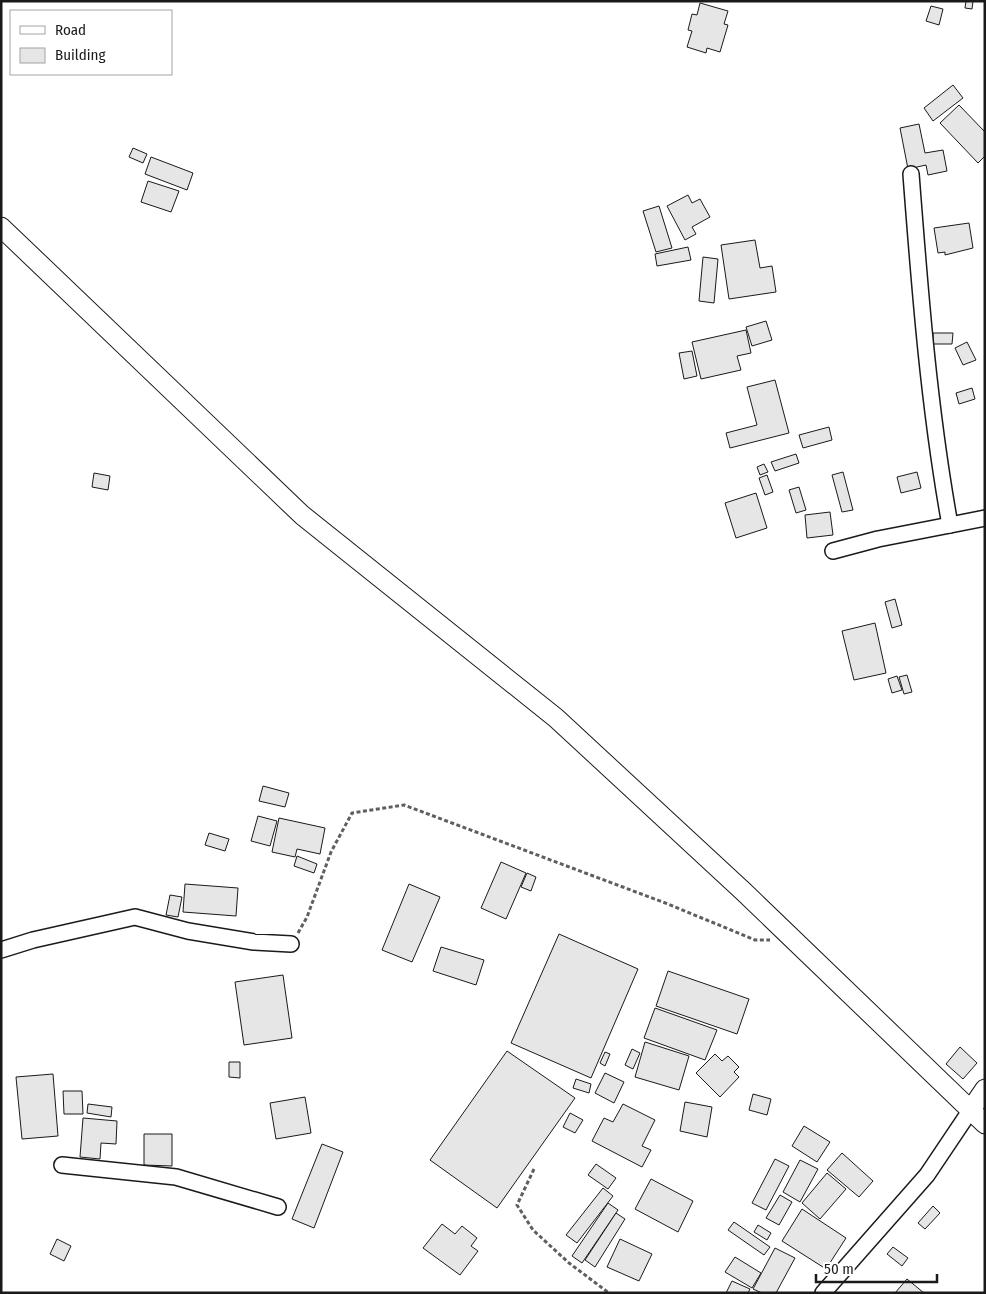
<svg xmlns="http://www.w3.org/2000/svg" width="986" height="1294" font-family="'Fira Sans Condensed',sans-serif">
  <rect width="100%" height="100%" fill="#fff"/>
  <g fill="#e6e6e6" stroke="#1a1a1a">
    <polygon points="966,1 973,1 972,9 965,8"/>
    <polygon points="700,3 728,11 724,24 728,25 720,52 707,48 706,53 687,47 692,31 688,30 692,14 697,15"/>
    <polygon points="931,6 943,9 939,25 926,21"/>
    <polygon points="953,85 963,98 933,121 924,108"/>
    <polygon points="959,105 985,132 985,156 978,163 940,123"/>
    <polygon points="919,124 925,153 943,150 947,171 928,175 926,165 908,169 900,128"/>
    <polygon points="133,148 147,154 143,163 129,157"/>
    <polygon points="151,157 193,173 187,190 145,174"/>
    <polygon points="148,181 179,191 171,212 141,202"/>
    <polygon points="688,195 692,203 700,199 710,217 692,227 696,234 685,240 667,206"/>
    <polygon points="659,206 672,248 656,252 643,211"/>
    <polygon points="969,223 973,248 945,255 945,252 938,253 934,228"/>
    <polygon points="755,240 760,268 772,266 776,292 729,299 721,245"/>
    <polygon points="688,247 691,260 657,266 655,254"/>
    <polygon points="703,257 718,259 714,303 699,301"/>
    <polygon points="766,321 772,340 752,346 746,327"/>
    <polygon points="746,330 751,353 737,356 741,370 701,379 692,342"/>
    <polygon points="933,333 953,333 952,344 933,344"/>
    <polygon points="967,342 976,360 963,365 955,348"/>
    <polygon points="692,351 697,376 684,379 679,353"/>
    <polygon points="775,380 789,433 730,448 726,433 757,425 747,387"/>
    <polygon points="972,388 975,399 959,404 956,393"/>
    <polygon points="829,427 832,440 803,448 799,435"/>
    <polygon points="796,454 799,463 775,471 771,462"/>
    <polygon points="764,464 768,472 760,475 757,467"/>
    <polygon points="843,472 853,510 842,512 832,475"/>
    <polygon points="917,472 921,488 901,493 897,477"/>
    <polygon points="94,473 110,476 108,490 92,487"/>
    <polygon points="767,475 773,492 765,495 759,478"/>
    <polygon points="799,487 806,510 796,513 789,490"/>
    <polygon points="756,493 767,528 736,538 725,503"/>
    <polygon points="830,512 833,535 807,538 805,515"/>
    <polygon points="895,599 902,625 892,628 885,602"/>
    <polygon points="875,623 886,673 854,680 842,631"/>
    <polygon points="907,675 912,692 904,694 899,677"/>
    <polygon points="897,676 902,690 892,693 888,679"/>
    <polygon points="263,786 289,793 285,807 259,801"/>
    <polygon points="258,816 277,821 270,846 251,841"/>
    <polygon points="279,818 325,828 320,854 297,849 295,857 272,852"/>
    <polygon points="209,833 229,839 225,851 205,845"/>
    <polygon points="297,856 317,864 314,873 294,866"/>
    <polygon points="501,862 526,873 506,919 481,908"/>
    <polygon points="527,873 536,877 531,891 521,887"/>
    <polygon points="185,884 238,888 236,916 183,912"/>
    <polygon points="409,884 440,897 412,962 382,950"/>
    <polygon points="170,895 182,897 178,917 166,915"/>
    <polygon points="559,934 638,969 591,1078 511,1043"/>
    <polygon points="441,947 484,960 476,985 433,971"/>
    <polygon points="668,971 749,999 737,1034 656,1006"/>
    <polygon points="283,975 292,1038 244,1045 235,982"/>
    <polygon points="655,1008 717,1030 705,1060 644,1038"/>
    <polygon points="645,1042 689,1056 679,1090 635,1077"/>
    <polygon points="960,1047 977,1063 963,1079 946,1064"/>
    <polygon points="632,1049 640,1053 633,1069 625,1065"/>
    <polygon points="507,1051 575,1098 497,1208 430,1160"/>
    <polygon points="605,1052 610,1054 605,1066 600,1063"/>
    <polygon points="715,1054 722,1061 728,1056 739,1067 734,1072 739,1077 720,1097 696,1073"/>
    <polygon points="229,1062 240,1062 240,1078 229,1077"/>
    <polygon points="605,1073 624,1082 614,1103 595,1093"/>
    <polygon points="53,1074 58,1136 22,1139 16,1077"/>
    <polygon points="576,1079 591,1084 589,1093 573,1088"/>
    <polygon points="63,1091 82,1091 83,1114 64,1114"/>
    <polygon points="753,1094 771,1099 767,1115 749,1110"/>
    <polygon points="305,1097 311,1133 276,1139 270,1103"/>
    <polygon points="685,1102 712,1107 707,1137 680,1131"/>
    <polygon points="88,1104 112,1107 111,1117 87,1113"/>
    <polygon points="623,1104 655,1120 642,1146 651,1150 642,1167 592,1141 604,1118 613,1122"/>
    <polygon points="570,1113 583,1120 575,1133 563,1127"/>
    <polygon points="83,1118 117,1121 116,1144 101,1143 100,1159 80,1157"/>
    <polygon points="804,1126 830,1142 817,1162 792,1146"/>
    <polygon points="144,1134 172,1134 172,1166 144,1165"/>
    <polygon points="322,1144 343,1152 314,1228 292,1219"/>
    <polygon points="842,1153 873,1181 859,1197 827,1170"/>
    <polygon points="775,1159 789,1166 766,1210 752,1203"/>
    <polygon points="800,1160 818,1169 800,1202 783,1192"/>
    <polygon points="596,1164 616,1178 608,1189 588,1175"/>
    <polygon points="827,1173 846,1189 820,1219 802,1203"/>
    <polygon points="651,1179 693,1201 678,1232 635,1209"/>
    <polygon points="603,1188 613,1196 577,1243 566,1235"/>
    <polygon points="780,1195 792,1202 779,1225 766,1218"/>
    <polygon points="608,1203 618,1210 582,1263 572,1256"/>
    <polygon points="933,1206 940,1213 925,1229 918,1223"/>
    <polygon points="802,1209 846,1238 826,1269 782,1241"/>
    <polygon points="616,1213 625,1219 595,1267 585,1260"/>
    <polygon points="734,1222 770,1247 764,1255 728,1230"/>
    <polygon points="442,1224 455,1234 462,1226 477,1238 471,1246 478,1251 460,1275 423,1248"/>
    <polygon points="758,1225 771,1233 767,1240 754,1232"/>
    <polygon points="57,1239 71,1246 64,1261 50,1254"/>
    <polygon points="620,1239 652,1254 639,1281 607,1267"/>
    <polygon points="893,1247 908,1258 902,1266 887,1254"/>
    <polygon points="775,1248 795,1258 776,1293 762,1293 753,1289"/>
    <polygon points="735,1257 761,1273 752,1288 725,1272"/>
    <polygon points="907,1279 924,1293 895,1293"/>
    <polygon points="732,1281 750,1289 748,1293 726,1293"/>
  </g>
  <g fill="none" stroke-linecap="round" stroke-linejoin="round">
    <defs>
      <g id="minor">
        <path d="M 911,174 C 920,292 929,409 950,525 L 985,518"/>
        <polyline points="833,551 878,539 950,525"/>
        <polyline points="1,950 33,940 135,917 188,931 254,942 291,944"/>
        <polyline points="62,1165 176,1177 278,1207"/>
        <polyline points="823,1293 927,1175 970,1111"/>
      </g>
      <g id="tertiary">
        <polyline points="1,227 302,515 556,718 744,892 985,1124"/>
        <polyline points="970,1111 985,1089"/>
      </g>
    </defs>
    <use href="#minor" stroke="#1a1a1a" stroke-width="18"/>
    <use href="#tertiary" stroke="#1a1a1a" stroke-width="21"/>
    <g stroke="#5f5f5f" stroke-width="3" stroke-dasharray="4 2.5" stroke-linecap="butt">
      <polyline points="298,933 307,917 331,852 352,813 404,805 668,904 755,940 770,940"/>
      <polyline points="534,1169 517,1205 533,1230 569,1263 609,1293"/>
    </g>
    <use href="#minor" stroke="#fff" stroke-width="15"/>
    <use href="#tertiary" stroke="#fff" stroke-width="19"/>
  </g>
  <rect width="986" height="1294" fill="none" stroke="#1a1a1a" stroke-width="5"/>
  <rect x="10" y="10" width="162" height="65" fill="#ffffff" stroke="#a3a3a3"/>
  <rect x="20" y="26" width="25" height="8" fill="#ffffff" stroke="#a3a3a3"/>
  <text x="55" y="35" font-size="15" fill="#1a1a1a">Road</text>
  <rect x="20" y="48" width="25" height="15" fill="#e6e6e6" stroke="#a3a3a3"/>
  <text x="55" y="60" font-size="15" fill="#1a1a1a">Building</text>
  <path d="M816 1274v8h121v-8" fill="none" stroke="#1a1a1a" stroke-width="2.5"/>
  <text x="824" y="1274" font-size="15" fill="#1a1a1a" stroke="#ffffff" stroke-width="4" paint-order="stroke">50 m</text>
</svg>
